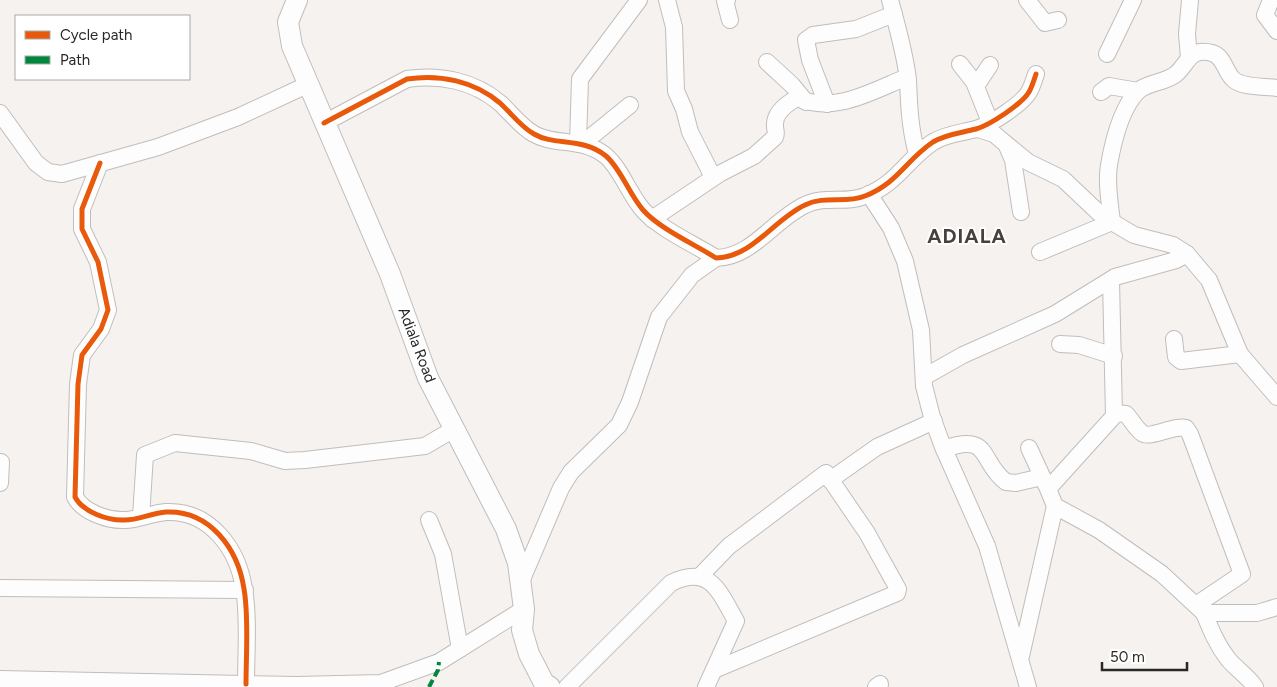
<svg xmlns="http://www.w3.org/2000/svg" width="1277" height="687" font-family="Figtree,sans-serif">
  <rect width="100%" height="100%" fill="#f5f2ef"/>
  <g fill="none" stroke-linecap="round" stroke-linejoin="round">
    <defs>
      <g id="minor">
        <polyline points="667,0 674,27 676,91 684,109 690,132 713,177"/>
        <polyline points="727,0 725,1 730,20"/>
        <path d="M 890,0 C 897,26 905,53 908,80 C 909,106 910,129 917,154"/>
        <polyline points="1027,0 1045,23 1058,20"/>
        <polyline points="1271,0 1265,15 1277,31"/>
        <polyline points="1107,54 1133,0"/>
        <polyline points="1189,58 1187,34 1190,0"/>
        <polyline points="767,62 792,85 806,102"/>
        <polyline points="960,64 974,82 990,122"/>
        <polyline points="976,86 990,65"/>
        <polyline points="1101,92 1109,86 1138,91"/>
        <polyline points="827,104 810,60 806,40 813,35 856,29 894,14"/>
        <polyline points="0,113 36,163 48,172 62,174 158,147 238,117 307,85"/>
        <path d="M 324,123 L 407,79 C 440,74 474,81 500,103 C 511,113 521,127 534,134 C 554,146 583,137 606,156 C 621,169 629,194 643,210 C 660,229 694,244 716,258 C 753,257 773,220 805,205 C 825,195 846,204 865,196 C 898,183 906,160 933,142 C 946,134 961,133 976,129 C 990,125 1022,104 1029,92 C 1032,87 1034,80 1036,74"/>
        <polyline points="978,129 994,134 1028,162 1063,179 1099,213 1112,222 1134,235 1173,245 1187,254 1209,280 1240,354 1277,397"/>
        <polyline points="578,143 580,79 639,0"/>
        <polyline points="582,144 630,105"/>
        <polyline points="1007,146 1013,160 1021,212"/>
        <path d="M 100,163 L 82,209 L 82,229 L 98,262 L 108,310 L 101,329 L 82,355 L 78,384 L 75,497 C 83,512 108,521 125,520 C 138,520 152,513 166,512 C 210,510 238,549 244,589 C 249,617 246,655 246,684"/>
        <polyline points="869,194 891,228 905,261 921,330 924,386 932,417 943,447 987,546 1028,687"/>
        <path d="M 652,219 L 719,174 L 754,156 L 775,137 C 777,132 775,131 775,126 C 774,113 788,103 797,98 C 835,114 872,91 907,77"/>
        <path d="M 1040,252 L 1112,222 C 1110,204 1106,183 1109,165 C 1113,142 1121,108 1138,91 C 1148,82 1165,83 1176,74 C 1188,64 1189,47 1212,53 C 1224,56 1225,72 1233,79 C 1242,88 1265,86 1277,88"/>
        <polyline points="1174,339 1176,357 1181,361 1240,354"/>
        <polyline points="1060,344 1079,345 1114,356"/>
        <polyline points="924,377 963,355 1055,314 1115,277 1176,260 1187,254"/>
        <path d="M 1115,413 L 1126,414 C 1131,419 1136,429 1142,433 C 1150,439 1174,425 1186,428 L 1190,434 L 1242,574 L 1196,605"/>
        <polyline points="1029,448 1046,485"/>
        <path d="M 944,449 C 992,432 979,462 1006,482 L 1016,483 L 1042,477"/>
        <polyline points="830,480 877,447 934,421"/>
        <polyline points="0,483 1,462"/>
        <polyline points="1055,506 1048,489 1114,416 1111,280"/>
        <polyline points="141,517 145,455 175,443 251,451 285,461 305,460 425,446 454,429"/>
        <polyline points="429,520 443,554 460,649"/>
        <polyline points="700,576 729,546 826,473 867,533 898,589 897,593 714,670"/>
        <polyline points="520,584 561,488 571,472 619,425 630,402 659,317 692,275 716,258"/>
        <polyline points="0,588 245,590"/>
        <path d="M 1204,613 C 1211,630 1217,645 1228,659 C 1236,669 1248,676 1255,687"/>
        <polyline points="1021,656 1055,506 1099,530 1162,574 1204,613 1257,613 1277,607"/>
        <polyline points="0,679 297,685 381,683 439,662 524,609"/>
        <path d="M 567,687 L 671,583 C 710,564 719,591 736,621 L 706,687"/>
        <polyline points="876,687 880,684"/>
      </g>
      <polyline id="major" points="297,0 288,22 292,46 390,274 428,378 506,529 518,563 524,609 522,630 529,654 544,683 550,687"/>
    </defs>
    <use href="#minor" stroke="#c0bdbb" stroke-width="18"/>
    <use href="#major" stroke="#c0bdbb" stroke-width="22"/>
    <use href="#minor" stroke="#fefdfd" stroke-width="16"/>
    <use href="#major" stroke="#fefdfd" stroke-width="20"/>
    <polyline stroke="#00873e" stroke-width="4" stroke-dasharray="8 4" stroke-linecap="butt" points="429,687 438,670 439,662"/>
    <defs>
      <g id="cycleway">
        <path d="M 324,123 L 407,79 C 440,74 474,81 500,103 C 511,113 521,127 534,134 C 554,146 583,137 606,156 C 621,169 629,194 643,210 C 660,229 694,244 716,258 C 753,257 773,220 805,205 C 825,195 846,204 865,196 C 898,183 906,160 933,142 C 946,134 961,133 976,129 C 990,125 1022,104 1029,92 C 1032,87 1034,80 1036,74"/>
        <path d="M 100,163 L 82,209 L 82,229 L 98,262 L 108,310 L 101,329 L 82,355 L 78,384 L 75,497 C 83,512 108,521 125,520 C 138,520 152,513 166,512 C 210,510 238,549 244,589 C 249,617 246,655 246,684"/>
      </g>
    </defs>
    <use href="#cycleway" stroke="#fff" stroke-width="8"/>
    <use href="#cycleway" stroke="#e8590c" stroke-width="5"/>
  </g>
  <g text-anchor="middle" stroke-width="4" stroke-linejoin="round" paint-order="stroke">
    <g font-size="15" fill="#2a2826" stroke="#fff">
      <text transform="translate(417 345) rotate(69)" y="5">Adiala Road</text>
    </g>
    <g font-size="20" font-weight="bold" letter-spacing="1" fill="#46413f" stroke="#fff">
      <text x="967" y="243">ADIALA</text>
    </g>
  </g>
  <rect x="15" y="15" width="175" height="65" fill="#ffffff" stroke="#aaa9a8"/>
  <rect x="25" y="31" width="25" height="8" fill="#e8590c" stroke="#aaa9a8"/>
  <text x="60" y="40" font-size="15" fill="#2a2826">Cycle path</text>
  <rect x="25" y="56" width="25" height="8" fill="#00873e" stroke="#aaa9a8"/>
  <text x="60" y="65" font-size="15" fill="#2a2826">Path</text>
  <path d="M1102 662v8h85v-8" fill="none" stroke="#2a2826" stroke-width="2.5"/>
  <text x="1110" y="662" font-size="15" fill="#2a2826" stroke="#ffffff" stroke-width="4" paint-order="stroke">50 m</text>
</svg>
